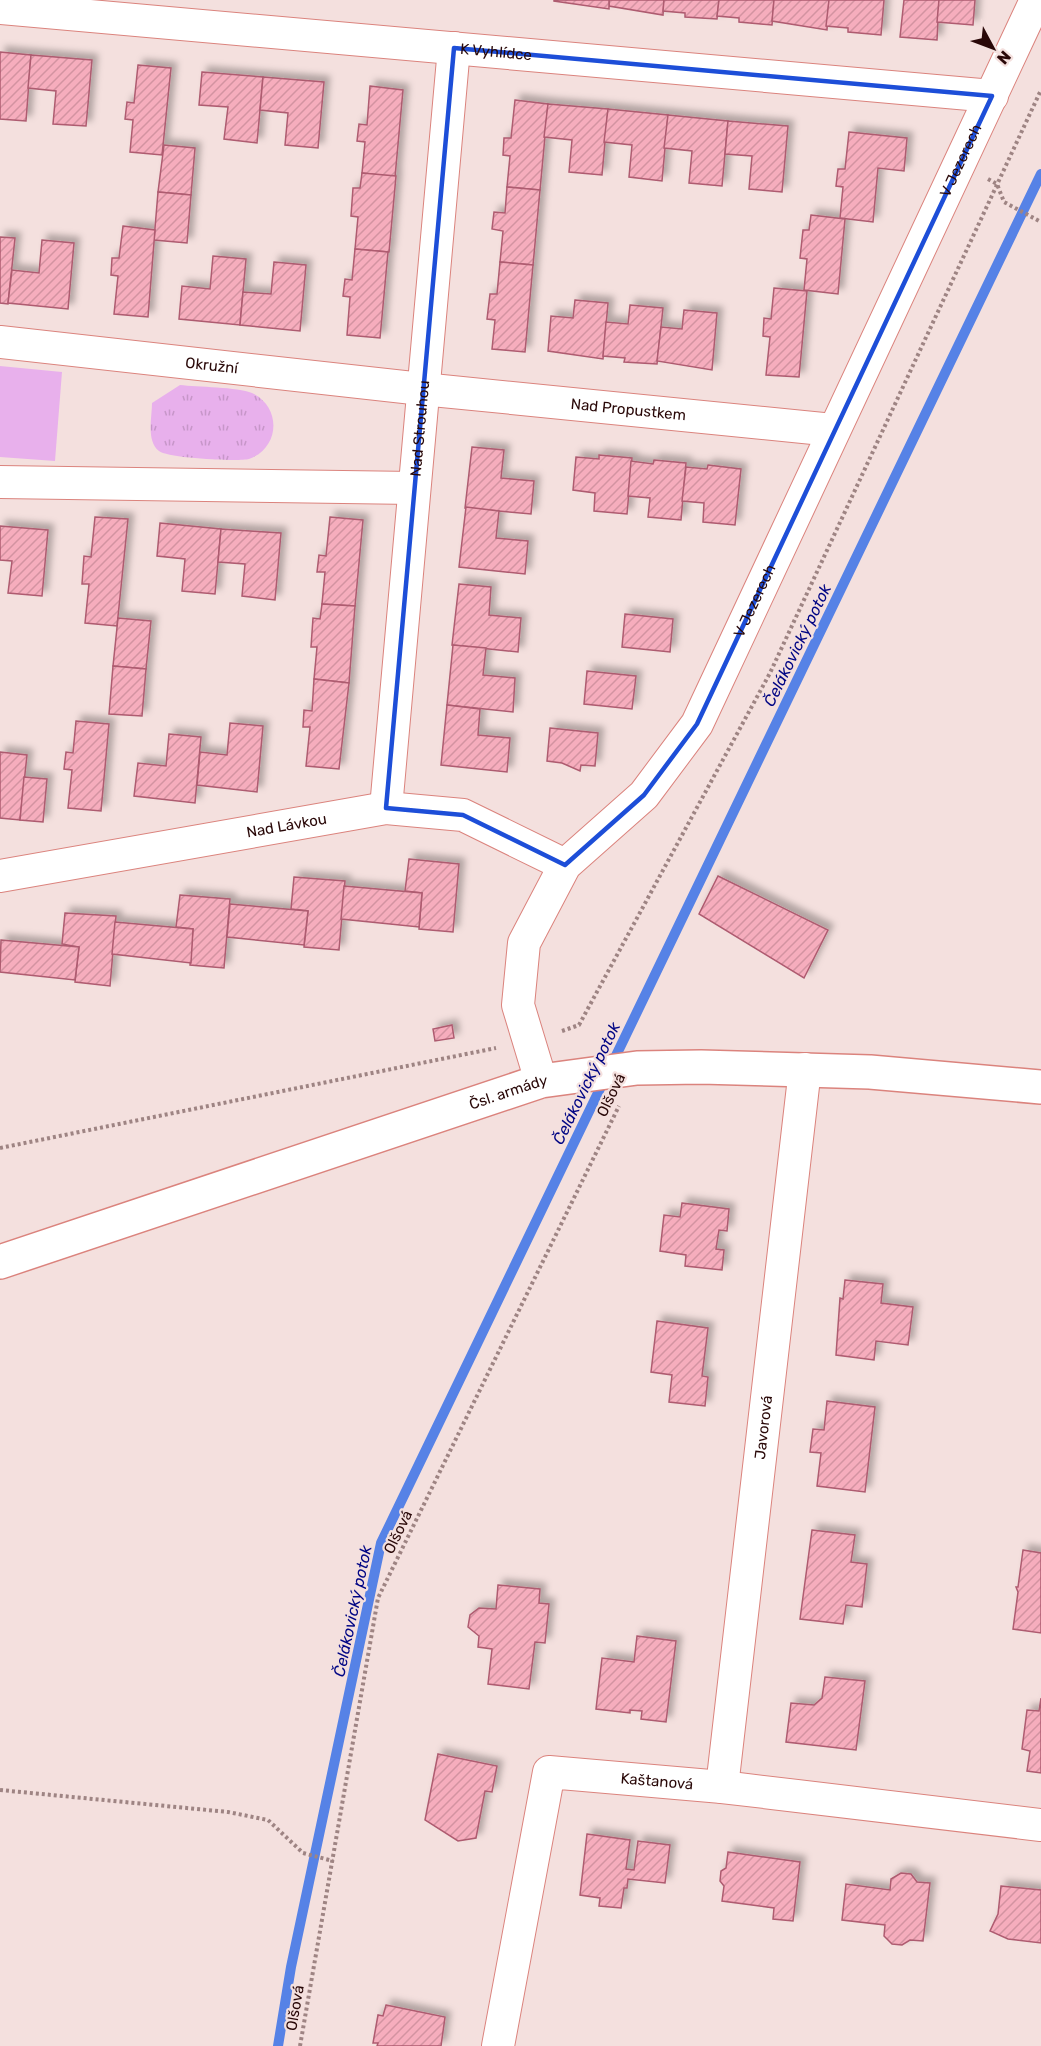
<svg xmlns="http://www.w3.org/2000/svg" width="1041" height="2046" font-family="Rubik,sans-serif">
  <defs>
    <pattern id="grass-tufts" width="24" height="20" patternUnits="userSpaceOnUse" patternTransform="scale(1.5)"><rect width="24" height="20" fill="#e8b0ec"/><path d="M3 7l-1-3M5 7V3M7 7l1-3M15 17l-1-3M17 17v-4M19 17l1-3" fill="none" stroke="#c796c9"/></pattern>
    <pattern id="building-hatch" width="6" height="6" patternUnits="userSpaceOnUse" patternTransform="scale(1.5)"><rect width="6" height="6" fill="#f6adbd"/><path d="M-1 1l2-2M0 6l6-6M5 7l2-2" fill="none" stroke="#d393a1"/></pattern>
    <filter id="shadow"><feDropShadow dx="5.5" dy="-5.5" stdDeviation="3" flood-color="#0004"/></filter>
  </defs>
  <rect width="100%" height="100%" fill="#f4e0de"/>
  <path fill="url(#grass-tufts)" d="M 180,385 C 197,387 238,387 252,393 C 282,407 280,448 249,459 C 238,462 167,458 159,451 C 146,441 152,417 152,403 Z"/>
  <polygon fill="#e8b0ec" points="0,366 62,372 55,461 0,457"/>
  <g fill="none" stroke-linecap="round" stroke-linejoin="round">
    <polyline stroke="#5682e6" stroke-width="10" points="278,2046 291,1967 381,1543 1041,174"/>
  </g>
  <g fill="url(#building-hatch)" stroke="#ae5b70" stroke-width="1.5" filter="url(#shadow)">
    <polygon points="609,0 664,0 663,15 609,6"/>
    <polygon points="609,0 609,9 554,1 554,0"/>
    <polygon points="664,0 719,0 717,19 685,17 685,13 663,11"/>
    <polygon points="719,0 774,0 772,25 739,22 739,18 717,16"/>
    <polygon points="774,0 829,0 827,30 772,21"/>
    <polygon points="829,0 884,0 881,35 848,32 848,28 826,26"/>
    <polygon points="904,0 939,0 937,40 900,37"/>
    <polygon points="939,0 975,0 973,25 937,22"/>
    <polygon points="0,52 31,55 26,121 0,119"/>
    <polygon points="31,55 92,60 86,126 53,124 56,91 28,88"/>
    <polygon points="138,65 171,68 162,155 130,152 133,120 125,119 127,102 134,103"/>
    <polygon points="202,72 263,77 257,143 224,139 228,107 199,105"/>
    <polygon points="263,77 324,82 318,148 285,145 288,113 260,110"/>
    <polygon points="370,86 403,90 395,177 362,173 365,142 357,141 359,124 367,125"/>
    <polygon points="515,100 548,104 540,190 507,187 510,156 503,155 504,138 511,138"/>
    <polygon points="548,104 608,109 602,175 569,172 572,140 544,137"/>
    <polygon points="608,109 668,115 662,181 629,177 632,145 604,142"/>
    <polygon points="668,115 728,121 722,186 689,183 692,151 664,148"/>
    <polygon points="728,121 788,126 782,192 749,189 752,156 725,154"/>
    <polygon points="849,132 907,138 904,171 878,168 873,222 840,218 843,187 836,186 838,169 845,169"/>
    <polygon points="164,145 195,148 191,195 158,192"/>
    <polygon points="362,173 396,176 389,252 355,249 358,217 351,216 353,188 360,188"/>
    <polygon points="507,187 540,190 533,265 500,262 503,231 492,229 494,212 505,213"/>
    <polygon points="158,192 191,195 187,243 154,240"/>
    <polygon points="811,215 845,219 838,294 804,290 807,259 800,258 803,230 809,230"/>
    <polygon points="123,226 155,230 148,317 114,314 118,276 111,275 112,258 119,258"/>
    <polygon points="0,237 15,238 8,304 0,303"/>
    <polygon points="42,240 74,243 68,309 8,303 12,270 39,273"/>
    <polygon points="355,249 388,252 380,338 347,335 350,297 343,296 345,279 352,280"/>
    <polygon points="213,256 246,259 240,325 179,319 182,286 210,289"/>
    <polygon points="274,262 306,265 300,331 240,325 243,292 271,294"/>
    <polygon points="500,262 533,265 525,352 492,349 495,320 487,319 490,294 497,294"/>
    <polygon points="774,288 807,291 799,377 766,375 770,337 763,336 764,318 771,319"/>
    <polygon points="575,300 608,303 603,359 548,351 551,316 573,318"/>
    <polygon points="630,305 663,308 657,364 624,362 625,358 603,356 606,322 628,324"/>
    <polygon points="684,310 717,313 712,370 657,361 661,327 682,329"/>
    <polygon points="472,447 504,450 501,478 534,481 531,514 465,508"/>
    <polygon points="599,455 632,458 627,514 594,511 595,493 573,490 576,457 599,459"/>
    <polygon points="654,460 686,463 681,520 648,517 650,498 628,496 631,461 653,464"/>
    <polygon points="708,465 741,469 735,525 703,522 704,503 682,501 686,467 707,469"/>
    <polygon points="466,507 499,511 496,538 528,541 525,574 459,567"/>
    <polygon points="95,517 128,519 117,626 85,623 89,584 82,584 84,556 91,557"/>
    <polygon points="330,517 363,520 355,606 322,604 325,572 317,572 319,555 326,556"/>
    <polygon points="160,523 221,529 215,594 182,591 185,559 157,556"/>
    <polygon points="0,526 48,530 42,596 8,593 12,561 0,560"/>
    <polygon points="221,529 281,533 275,600 242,596 245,564 218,562"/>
    <polygon points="459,584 491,587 489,615 521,618 518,652 452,645"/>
    <polygon points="322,604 355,606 349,683 314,679 317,647 311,647 313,618 320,619"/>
    <polygon points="625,614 673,619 670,652 622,647"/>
    <polygon points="118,618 151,621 146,669 113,666"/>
    <polygon points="453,645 486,648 483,675 515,678 513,712 447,705"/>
    <polygon points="113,666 146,669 142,716 109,714"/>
    <polygon points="587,671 636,676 632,709 584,704"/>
    <polygon points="314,679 349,683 339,769 306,766 310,727 303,727 304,710 312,711"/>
    <polygon points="447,705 480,709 478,735 510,738 507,772 441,765"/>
    <polygon points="76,721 109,724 101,811 68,808 72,770 64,769 66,752 73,753"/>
    <polygon points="230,723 263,726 257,792 197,785 200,752 227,755"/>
    <polygon points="550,728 598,733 595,766 581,765 580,771 562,763 547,761"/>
    <polygon points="169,734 201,737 195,803 134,796 138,763 166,766"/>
    <polygon points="0,752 27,755 20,820 0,818"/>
    <polygon points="24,777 47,779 43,822 20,820"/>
    <polygon points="409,859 459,864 453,932 419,929 422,893 405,891"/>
    <polygon points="718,876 828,930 804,978 699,914"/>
    <polygon points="294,877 345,881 339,950 304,947 308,911 291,909"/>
    <polygon points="344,886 422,893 419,927 341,919"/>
    <polygon points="180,895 230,899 224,968 190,965 193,929 176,927"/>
    <polygon points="230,904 308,911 304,945 227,937"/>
    <polygon points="65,913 116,916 110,986 75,982 79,947 62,944"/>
    <polygon points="115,922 193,929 191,963 112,954"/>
    <polygon points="1,940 79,947 75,980 0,972"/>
    <polygon points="452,1025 454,1038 435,1041 433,1029"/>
    <polygon points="682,1203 729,1209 727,1231 719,1230 716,1249 724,1250 722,1270 685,1266 686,1255 660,1251 664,1215 680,1217"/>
    <polygon points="845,1280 883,1284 881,1303 913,1307 908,1345 876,1341 874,1360 836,1355 840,1298 843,1299"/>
    <polygon points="657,1321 708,1328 702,1376 708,1377 705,1406 669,1402 672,1375 651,1372"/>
    <polygon points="827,1401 875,1407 865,1492 817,1486 821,1453 810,1452 813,1429 824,1430"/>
    <polygon points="812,1530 855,1535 851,1562 867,1564 862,1607 846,1605 843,1624 800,1619"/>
    <polygon points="1023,1550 1041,1553 1041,1633 1013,1629 1018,1592 1016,1587 1018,1587"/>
    <polygon points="498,1585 540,1589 539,1603 549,1604 545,1643 535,1642 529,1689 488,1684 492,1649 478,1647 479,1636 468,1627 470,1615 479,1608 496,1609"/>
    <polygon points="637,1636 676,1641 666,1722 641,1719 642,1711 630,1710 630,1713 596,1709 602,1658 634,1662"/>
    <polygon points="825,1677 865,1681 856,1750 786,1742 791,1703 814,1705 822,1698"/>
    <polygon points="1041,1698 1041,1773 1027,1771 1030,1751 1022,1749 1027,1710 1039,1711"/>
    <polygon points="438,1754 497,1766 492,1792 485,1791 476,1838 458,1841 425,1820"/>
    <polygon points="587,1834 630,1840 626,1869 634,1870 638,1841 670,1845 665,1883 628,1879 627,1888 624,1888 621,1908 599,1906 600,1898 580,1895"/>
    <polygon points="728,1852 800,1862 793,1921 773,1919 774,1908 722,1901 724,1886 720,1881 721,1871 726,1868"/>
    <polygon points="901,1873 911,1874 917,1882 930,1883 923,1941 910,1940 902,1945 892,1944 884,1936 885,1925 842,1920 846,1884 890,1890 891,1879"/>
    <polygon points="1001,1886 1041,1890 1041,1943 1008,1939 990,1931 998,1914"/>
    <polygon points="386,2005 445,2017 441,2046 377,2046 378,2043 373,2043 378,2015 383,2016"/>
  </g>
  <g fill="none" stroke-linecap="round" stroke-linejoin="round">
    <defs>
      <g id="street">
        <path id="s1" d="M 0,8 L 992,96"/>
        <path id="s2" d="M 0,342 L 422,389 L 833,430"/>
        <polyline points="0,482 414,488"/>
        <path id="s3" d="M 386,808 L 454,48"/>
        <path id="s4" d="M 0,876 L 386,808 L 463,815 L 565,865"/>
        <path id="s5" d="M 541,1081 L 518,1005 L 524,943 L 565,865 L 644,795 L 697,724 L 1036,0"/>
        <path id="s6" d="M 722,1787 L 805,1069"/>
        <path id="s7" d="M 498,2046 L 549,1772 L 722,1787 L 1041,1825"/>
      </g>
      <g id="secondary">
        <path id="s8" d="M 0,1262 L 541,1081 L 637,1068 L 701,1067 L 870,1072 L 1041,1087"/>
      </g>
    </defs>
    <use href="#street" stroke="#db837d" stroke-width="34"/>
    <use href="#secondary" stroke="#db837d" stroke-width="36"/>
    <g stroke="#9e8483" stroke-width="4" stroke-dasharray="3 3" stroke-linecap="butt">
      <polyline points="988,179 997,184 1004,202 1041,222"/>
      <polyline points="562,1031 579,1025 770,673 1041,90"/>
      <polyline points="0,1148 496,1048"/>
      <polyline points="0,1790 228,1812 268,1820 303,1853 333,1861"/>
      <polyline points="300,2046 378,1598 619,1106"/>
    </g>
    <use href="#street" stroke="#fff" stroke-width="32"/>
    <use href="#secondary" stroke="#fff" stroke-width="33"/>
  </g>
  <path fill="none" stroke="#1d4ed8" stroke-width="4.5" stroke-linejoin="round" d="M 454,48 L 992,96 L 697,724 L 644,795 L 565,865 L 463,815 L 386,808 Z"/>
  <g text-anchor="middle" stroke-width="4.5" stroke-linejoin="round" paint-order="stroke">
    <g font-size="15" fill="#290808" stroke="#f4e0de">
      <text dy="5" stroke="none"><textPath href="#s1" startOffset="498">K Vyhlídce</textPath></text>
      <text dy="5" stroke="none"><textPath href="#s5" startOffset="1046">V Jezerech</textPath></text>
      <text dy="5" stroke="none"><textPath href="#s2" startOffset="213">Okružní</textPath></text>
      <text dy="5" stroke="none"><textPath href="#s2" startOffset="632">Nad Propustkem</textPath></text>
      <text dy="5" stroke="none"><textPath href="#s3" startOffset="381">Nad Strouhou</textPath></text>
      <text dy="5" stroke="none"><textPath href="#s5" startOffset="560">V Jezerech</textPath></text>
      <text dy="5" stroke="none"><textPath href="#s4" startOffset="291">Nad Lávkou</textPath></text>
      <text dy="5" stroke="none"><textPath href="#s8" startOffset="536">Čsl. armády</textPath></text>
      <text transform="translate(611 1095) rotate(-64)" y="5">Olšová</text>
      <text dy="5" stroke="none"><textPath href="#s6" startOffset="362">Javorová</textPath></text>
      <text transform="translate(398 1532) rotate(-64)" y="5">Olšová</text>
      <text dy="5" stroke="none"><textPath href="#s7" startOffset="387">Kaštanová</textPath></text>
      <text transform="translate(295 2008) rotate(-80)" y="5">Olšová</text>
    </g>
    <g font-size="16" font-style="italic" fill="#010584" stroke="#f4e0de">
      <text transform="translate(797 645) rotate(-64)" y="6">Čelákovický potok</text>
      <text transform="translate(586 1083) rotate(-64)" y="6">Čelákovický potok</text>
      <text transform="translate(352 1611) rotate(-78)" y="6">Čelákovický potok</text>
    </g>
  </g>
  <g transform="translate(993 48) rotate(131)" stroke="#f4e0de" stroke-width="4.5" paint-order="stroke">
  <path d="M0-4.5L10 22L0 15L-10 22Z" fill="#290808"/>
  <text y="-9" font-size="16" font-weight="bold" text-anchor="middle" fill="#290808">N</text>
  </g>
</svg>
